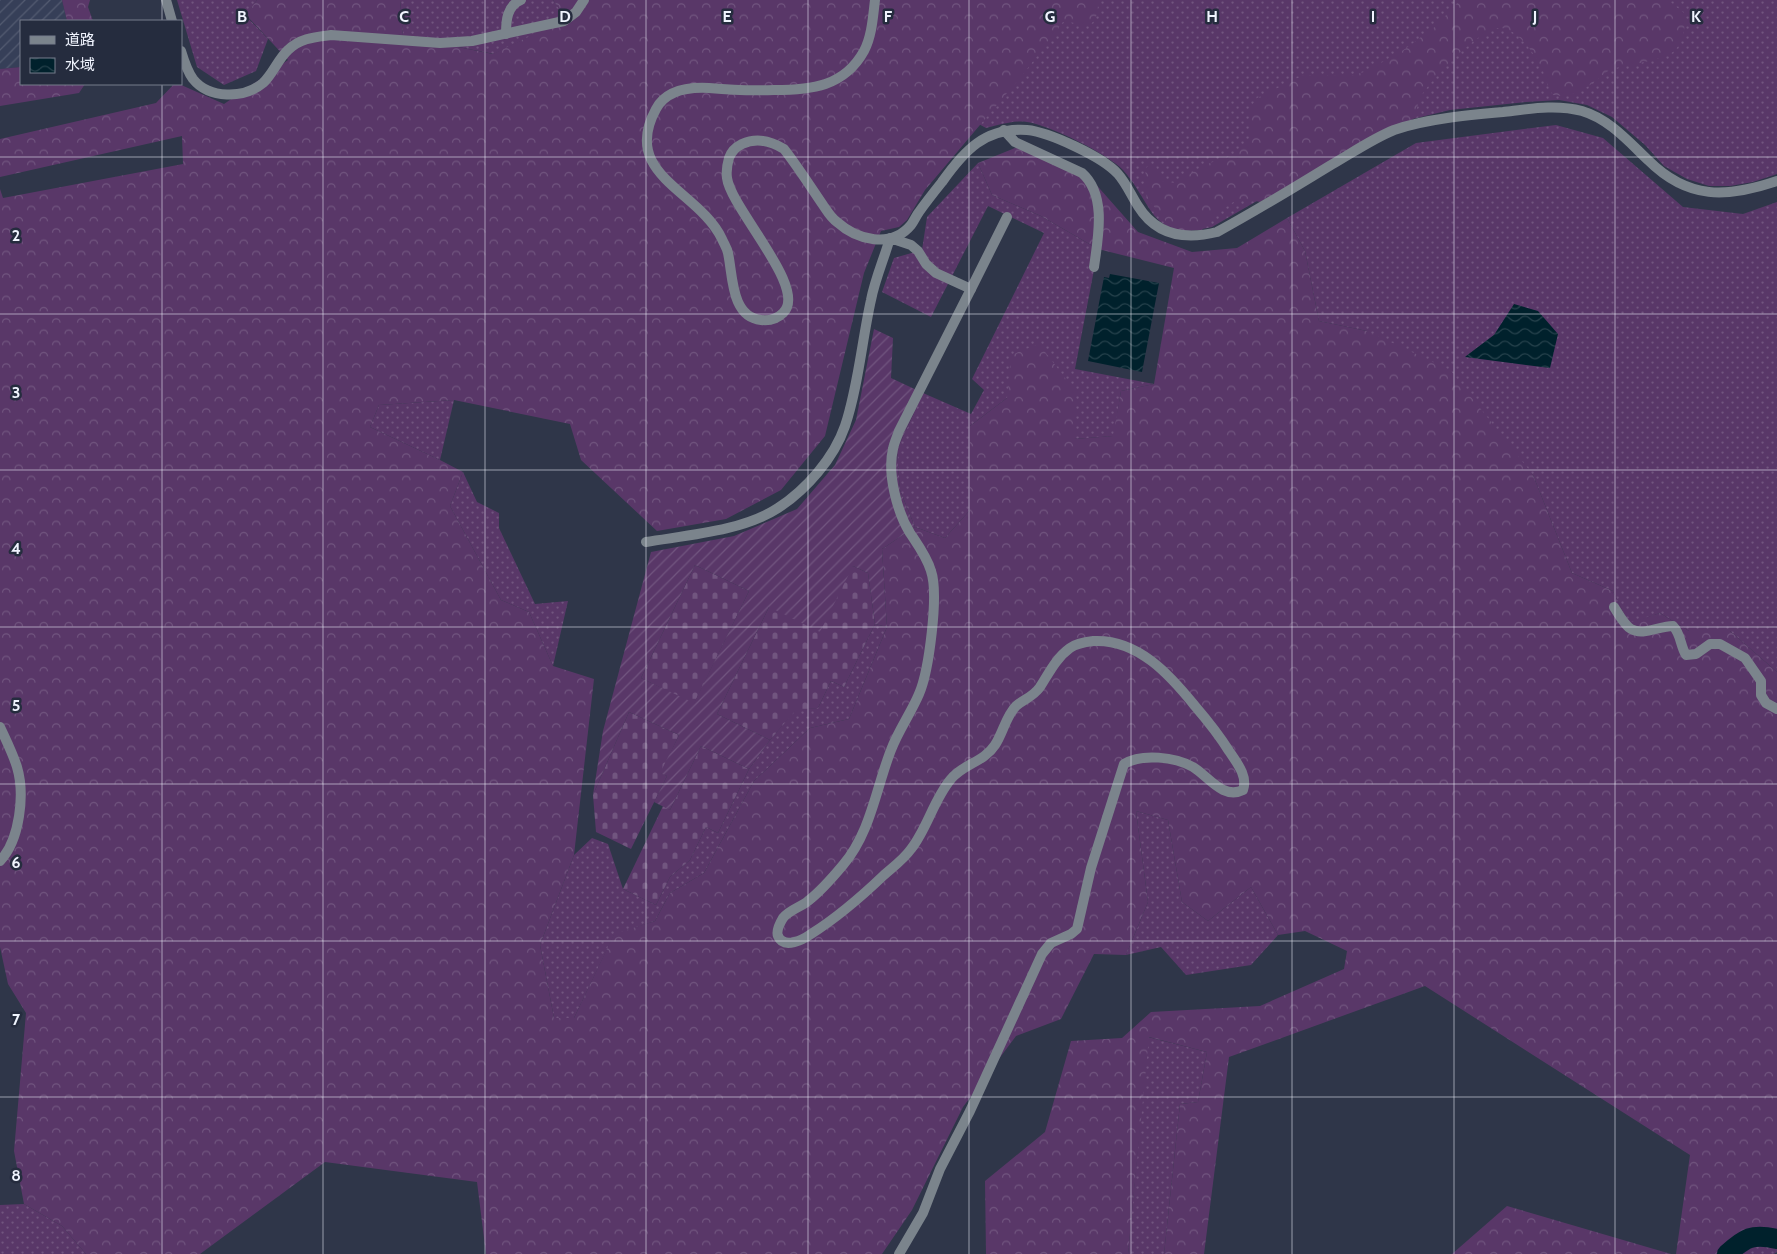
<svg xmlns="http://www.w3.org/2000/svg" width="1777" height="1254" font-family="Cabin,'Noto Sans JP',sans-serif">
  <defs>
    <pattern id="industrial-furrows" width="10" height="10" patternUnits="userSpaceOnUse" patternTransform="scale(1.25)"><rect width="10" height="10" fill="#363f58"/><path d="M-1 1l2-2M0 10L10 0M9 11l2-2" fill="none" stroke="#535b71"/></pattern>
    <pattern id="grass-dots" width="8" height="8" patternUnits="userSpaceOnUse" patternTransform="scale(1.25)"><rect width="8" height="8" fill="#593768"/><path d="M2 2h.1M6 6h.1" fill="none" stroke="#71557f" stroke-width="1.8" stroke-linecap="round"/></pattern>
    <pattern id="forest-crowns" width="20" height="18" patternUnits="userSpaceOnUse" patternTransform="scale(1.25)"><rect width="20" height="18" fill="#593768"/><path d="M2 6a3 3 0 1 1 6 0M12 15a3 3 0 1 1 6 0" fill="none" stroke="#71557f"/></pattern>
    <pattern id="cemetery-stones" width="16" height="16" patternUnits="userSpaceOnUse" patternTransform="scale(1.25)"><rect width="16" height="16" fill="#593768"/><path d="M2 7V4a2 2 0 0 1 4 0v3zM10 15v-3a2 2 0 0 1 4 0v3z" fill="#71557f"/></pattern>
    <pattern id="garden-furrows" width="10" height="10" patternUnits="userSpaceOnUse" patternTransform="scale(1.25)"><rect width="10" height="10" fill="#593768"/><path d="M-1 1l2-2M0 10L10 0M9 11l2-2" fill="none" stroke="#71557f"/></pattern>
    <pattern id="water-waves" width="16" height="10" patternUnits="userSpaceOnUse" patternTransform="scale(1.25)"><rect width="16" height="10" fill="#00212c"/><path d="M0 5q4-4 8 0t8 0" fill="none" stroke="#26424c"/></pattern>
  </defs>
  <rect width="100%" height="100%" fill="#2f3649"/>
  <polygon fill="url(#industrial-furrows)" points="0,0 62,0 67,21 21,21 21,67 0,69"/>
  <g fill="url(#grass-dots)" fill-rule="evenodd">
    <polygon points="177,0 257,0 246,16 268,39 256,71 224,85 197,67"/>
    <polygon points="400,0 553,0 567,19 494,54 403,36"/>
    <path d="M 1055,0 L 1777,0 L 1777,174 L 1753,182 L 1730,186 L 1709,186 L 1687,179 L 1664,166 L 1645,145 L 1612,117 L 1587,105 L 1559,100 L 1526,102 L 1450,110 L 1388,125 L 1212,227 C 1150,242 1154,205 1123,170 C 1108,154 1049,125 1027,122 C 1014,120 999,125 986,128 L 975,122 Z"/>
    <path d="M 1556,125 L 1603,138 L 1683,207 L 1743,214 L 1777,202 L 1777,672 L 1730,631 L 1689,631 L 1660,613 L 1629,624 L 1613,591 L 1572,573 L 1533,475 L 1367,331 L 1319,321 L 1305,251 L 1287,218 L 1416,143 ZM 1494,335 L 1550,367 L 1466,356 Z"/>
    <polygon points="978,163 992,195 1041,216 1098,249 1075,369 1154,384 1121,391 1114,436 1074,439 1007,398 970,426 970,510 945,538 915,527 900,490 897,450 923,393 971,414 984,390 972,379 1044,233 988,206 931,317 882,292 894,258 922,250 927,217"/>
    <polygon points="454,400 440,460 370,427 379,405"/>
    <polygon points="463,472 477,502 499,513 499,528 535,604 568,601 553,666 529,612 501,600 450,506"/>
    <polygon points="875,624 887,627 849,719 810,728 754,781 704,873 670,893 655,921 614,935 574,1018 554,1018 540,945 574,855 592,838 608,844 623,889 656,905 670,877 690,860 706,827 718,833 749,769 770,740 796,709 818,708 831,681 844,687"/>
    <polygon points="1136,811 1168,820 1182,902 1208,921 1251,887 1278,935 1251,965 1186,975 1161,947 1126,955 1148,902"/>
    <polygon points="1148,1037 1207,1052 1198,1102 1180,1104 1164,1254 1128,1254"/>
    <polygon points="24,1204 62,1226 86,1254 0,1254 0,1205"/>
    <polygon points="1731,1241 1777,1245 1777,1252 1774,1254 1716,1254"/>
  </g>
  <g fill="url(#forest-crowns)">
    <polygon points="62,0 90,0 88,7 93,21 67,21"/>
    <path d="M 257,0 L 400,0 L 403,36 L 493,54 L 566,19 L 553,0 L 1098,0 C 1098,5 1098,12 1096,17 C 1091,32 1074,20 1063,22 L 1024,73 L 925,190 L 907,220 L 899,227 L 881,231 L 864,273 L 825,436 L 781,490 L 726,519 L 657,531 L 581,460 L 570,424 L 454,400 L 379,405 L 370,427 L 440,460 L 463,472 L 450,506 L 501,600 L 529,612 L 553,666 L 594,679 L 574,855 L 540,945 L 554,1018 L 574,1018 L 614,934 L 655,921 L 670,893 L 704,873 L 754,781 L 810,728 L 849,719 L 887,627 L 882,549 L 915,527 L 945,538 L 970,510 L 970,426 L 1007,398 L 1011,355 L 1039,344 L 1075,391 L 1074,439 L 1113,436 L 1121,391 L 1154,384 L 1174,268 L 1098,249 L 1041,216 L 992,195 L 978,163 L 1020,146 L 1085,172 L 1138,232 L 1192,252 L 1237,248 L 1287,218 L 1305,251 L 1319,321 L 1367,331 L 1450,370 L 1533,475 L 1572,573 L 1613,591 L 1629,623 L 1660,613 L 1689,631 L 1730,631 L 1777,672 L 1777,1245 L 1732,1241 L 1716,1254 L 1676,1254 L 1690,1155 L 1425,986 L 1229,1057 L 1204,1254 L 1164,1254 L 1180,1104 L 1198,1102 L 1207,1052 L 1149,1037 L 1128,1254 L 986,1254 L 985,1181 L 1045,1132 L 1071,1041 L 1122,1038 L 1151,1012 L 1260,1006 L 1344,969 L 1347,951 L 1305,931 L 1278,935 L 1251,887 L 1208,921 L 1182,902 L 1168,820 L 1136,811 L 1148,902 L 1126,955 L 1094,954 L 1061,1019 L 1016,1036 L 963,1107 L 912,1210 L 882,1254 L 486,1254 L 477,1182 L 325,1162 L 200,1254 L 86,1254 L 62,1226 L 24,1204 L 14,1151 L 26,1013 L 8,984 L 0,947 L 0,189 L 3,198 L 183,164 L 182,136 L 0,177 L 0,139 L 156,103 L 174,84 L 179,84 L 224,104 L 288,60 L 246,15 Z"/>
    <path d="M 1460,0 L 1668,0 L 1684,13 C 1686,25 1684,41 1675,50 C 1665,61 1628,64 1612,69 C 1607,71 1603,75 1599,78 C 1584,90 1573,98 1553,95 C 1546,84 1547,81 1543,71 C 1538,60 1532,51 1524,42 C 1517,35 1509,27 1498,28 C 1480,29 1427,82 1420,99 C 1416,107 1418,112 1412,120 L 1260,202 L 1246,199 L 1238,199 L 1211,217 L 1202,230 L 1174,231 L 1147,198 L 1144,187 L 1146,168 L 1149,165 L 1156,167 L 1162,181 L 1175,183 L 1203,166 L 1220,159 L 1236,155 L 1249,141 L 1251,131 L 1250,108 L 1257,98 L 1304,75 L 1351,76 L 1367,71 L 1405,49 L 1436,26 Z"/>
    <polygon points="21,67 21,84 85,84 79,93 0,106 0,69"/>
    <polygon points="1507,1206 1671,1254 1452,1254"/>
  </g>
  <g fill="url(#cemetery-stones)">
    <polygon points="695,565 749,591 694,704 641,678"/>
    <polygon points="853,566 868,573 875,624 844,687 831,681 818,708 796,710 770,740 717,714 769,607"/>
    <polygon points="629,712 679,735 661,773 667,776 631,849 596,832 593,795"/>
    <polygon points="701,746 749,769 718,833 706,827 690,860 670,877 656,905 623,889 663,806 670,810"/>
  </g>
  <path fill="url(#garden-furrows)" fill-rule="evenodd" d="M 874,329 L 893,338 L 891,378 L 923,393 L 897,450 L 900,490 L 915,527 L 882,549 L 887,627 L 875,624 L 868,573 L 853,566 L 820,632 L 769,607 L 717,714 L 770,740 L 749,769 L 701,746 L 670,810 L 654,802 L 667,776 L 660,773 L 679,735 L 629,712 L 593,795 L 603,731 L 651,552 L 734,536 L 797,509 L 835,465 L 856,420 ZM 695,565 L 749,591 L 694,703 L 641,678 Z"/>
  <g fill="url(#water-waves)">
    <polygon points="1110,274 1159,283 1142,372 1088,361 1104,277 1109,278"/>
    <polygon points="1514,304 1538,311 1558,334 1550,368 1465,357 1494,335"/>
  </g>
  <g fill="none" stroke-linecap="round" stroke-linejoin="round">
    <path stroke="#00212c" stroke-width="20" d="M 1727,1254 C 1745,1238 1752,1233 1777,1239"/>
    <g stroke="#7b848c" stroke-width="10">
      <path d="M 506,34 C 506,20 507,6 521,0"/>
      <path d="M 1004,130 L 1015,142 L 1082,173 C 1107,195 1098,238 1094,267"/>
      <polyline points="971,289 1007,217"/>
      <path d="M 646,542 C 688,535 743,531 778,508 C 806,490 834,458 845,426 C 858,388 862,340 871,300 C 875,279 884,259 890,238 L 911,245 L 918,251 L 926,264 L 936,273 L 971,289 L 899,431 C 897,437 894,443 893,449 C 887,473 897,512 910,533 C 918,545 927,557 931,571 C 939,594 929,671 919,694 C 911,713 898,731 891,750 C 876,788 871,832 843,865 C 833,877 821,891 808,901 C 801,907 789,910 783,918 C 780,923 776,931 778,936 C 784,950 804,939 811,934 C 838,917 861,897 884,875 C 893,867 904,859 911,849 C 927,829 934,799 951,779 C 963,764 984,762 995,745 C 1003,733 1006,716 1016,706 C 1024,699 1033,697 1040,687 C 1049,673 1056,658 1070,648 C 1077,643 1086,642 1094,641 C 1138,639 1170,675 1195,706 C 1207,720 1219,735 1229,751 C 1237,763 1248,776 1243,790 C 1223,800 1208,776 1193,767 C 1175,757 1142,753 1124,764 L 1091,868 L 1077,929 L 1071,934 L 1051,943 L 1042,954 L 970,1111 L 940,1169 L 923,1213 L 899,1254"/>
      <path d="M 1614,607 C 1618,613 1624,625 1631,629 C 1643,636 1659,626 1673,626 C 1681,634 1680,645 1686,655 L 1696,654 L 1710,644 L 1720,644 L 1745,658 L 1761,681 L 1761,695 L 1766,703 L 1777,709"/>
      <path d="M 0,727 C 6,740 13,754 17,767 C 25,794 20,840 0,861"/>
    </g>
    <g stroke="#7b848c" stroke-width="10">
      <polyline points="166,0 172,21"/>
      <path d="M 875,0 C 873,16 872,36 864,51 C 844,87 811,90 774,90 C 752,91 731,90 709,88 C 690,87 666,90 656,109 C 620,175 699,190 722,239 C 724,244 727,248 728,253 C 733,276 731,317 761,320 C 770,321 777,319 783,313 C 809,289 731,209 727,178 C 726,171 727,165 729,158 C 731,152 736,147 742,144 C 757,137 771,141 784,149 C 798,167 810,186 823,205 C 827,211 831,218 837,222 C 857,240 891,249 911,225 C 914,221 916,216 919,212 C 926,202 934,192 942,182 C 964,151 985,127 1027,130 C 1049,132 1103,157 1118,174 C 1126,183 1131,195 1138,206 C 1156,235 1185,240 1217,232 C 1256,211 1293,188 1331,165 C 1352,153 1372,139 1394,130 C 1425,119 1469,115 1503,112 C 1529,109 1556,104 1582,111 C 1609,119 1628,141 1648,160 C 1688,200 1727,198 1777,181"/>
      <path d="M 181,51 C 184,61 187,71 193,79 C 209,99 244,99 263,83 C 273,74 278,59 288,50 C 300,38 315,37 331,35 L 440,43 L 472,41 L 564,21 L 576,12 L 584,0"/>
    </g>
  </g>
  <path fill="none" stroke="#f0f4fe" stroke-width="1" stroke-opacity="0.55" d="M 162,0 L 162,21M 323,0 L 323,1254M 485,0 L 485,1254M 646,0 L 646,1254M 808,0 L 808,1254M 969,0 L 969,1254M 1131,0 L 1131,1254M 1292,0 L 1292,1254M 1454,0 L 1454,1254M 1615,0 L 1615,1254M 162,84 L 162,1254M 0,157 L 1777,157M 0,314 L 1777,314M 0,470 L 1777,470M 0,627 L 1777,627M 0,784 L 1777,784M 0,941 L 1777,941M 0,1097 L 1777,1097"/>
  <g font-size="16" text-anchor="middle" font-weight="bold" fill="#f0f4fe" stroke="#252c3e" stroke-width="5" stroke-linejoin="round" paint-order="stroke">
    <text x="242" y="22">B</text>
    <text x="404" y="22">C</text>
    <text x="565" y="22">D</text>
    <text x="727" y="22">E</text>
    <text x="888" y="22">F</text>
    <text x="1050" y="22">G</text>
    <text x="1212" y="22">H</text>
    <text x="1373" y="22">I</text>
    <text x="1535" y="22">J</text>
    <text x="1696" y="22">K</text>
    <text x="16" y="241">2</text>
    <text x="16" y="398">3</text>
    <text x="16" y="554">4</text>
    <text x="16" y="711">5</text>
    <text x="16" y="868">6</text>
    <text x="16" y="1025">7</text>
    <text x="16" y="1181">8</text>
  </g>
  <rect x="20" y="20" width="162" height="65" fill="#252c3e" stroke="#767c8b"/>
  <rect x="30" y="36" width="25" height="8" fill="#7b848c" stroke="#767c8b"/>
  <text x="65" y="45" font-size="15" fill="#f0f4fe">道路</text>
  <rect x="30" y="58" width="25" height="15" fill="url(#water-waves)" stroke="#767c8b"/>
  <text x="65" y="70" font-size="15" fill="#f0f4fe">水域</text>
</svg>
